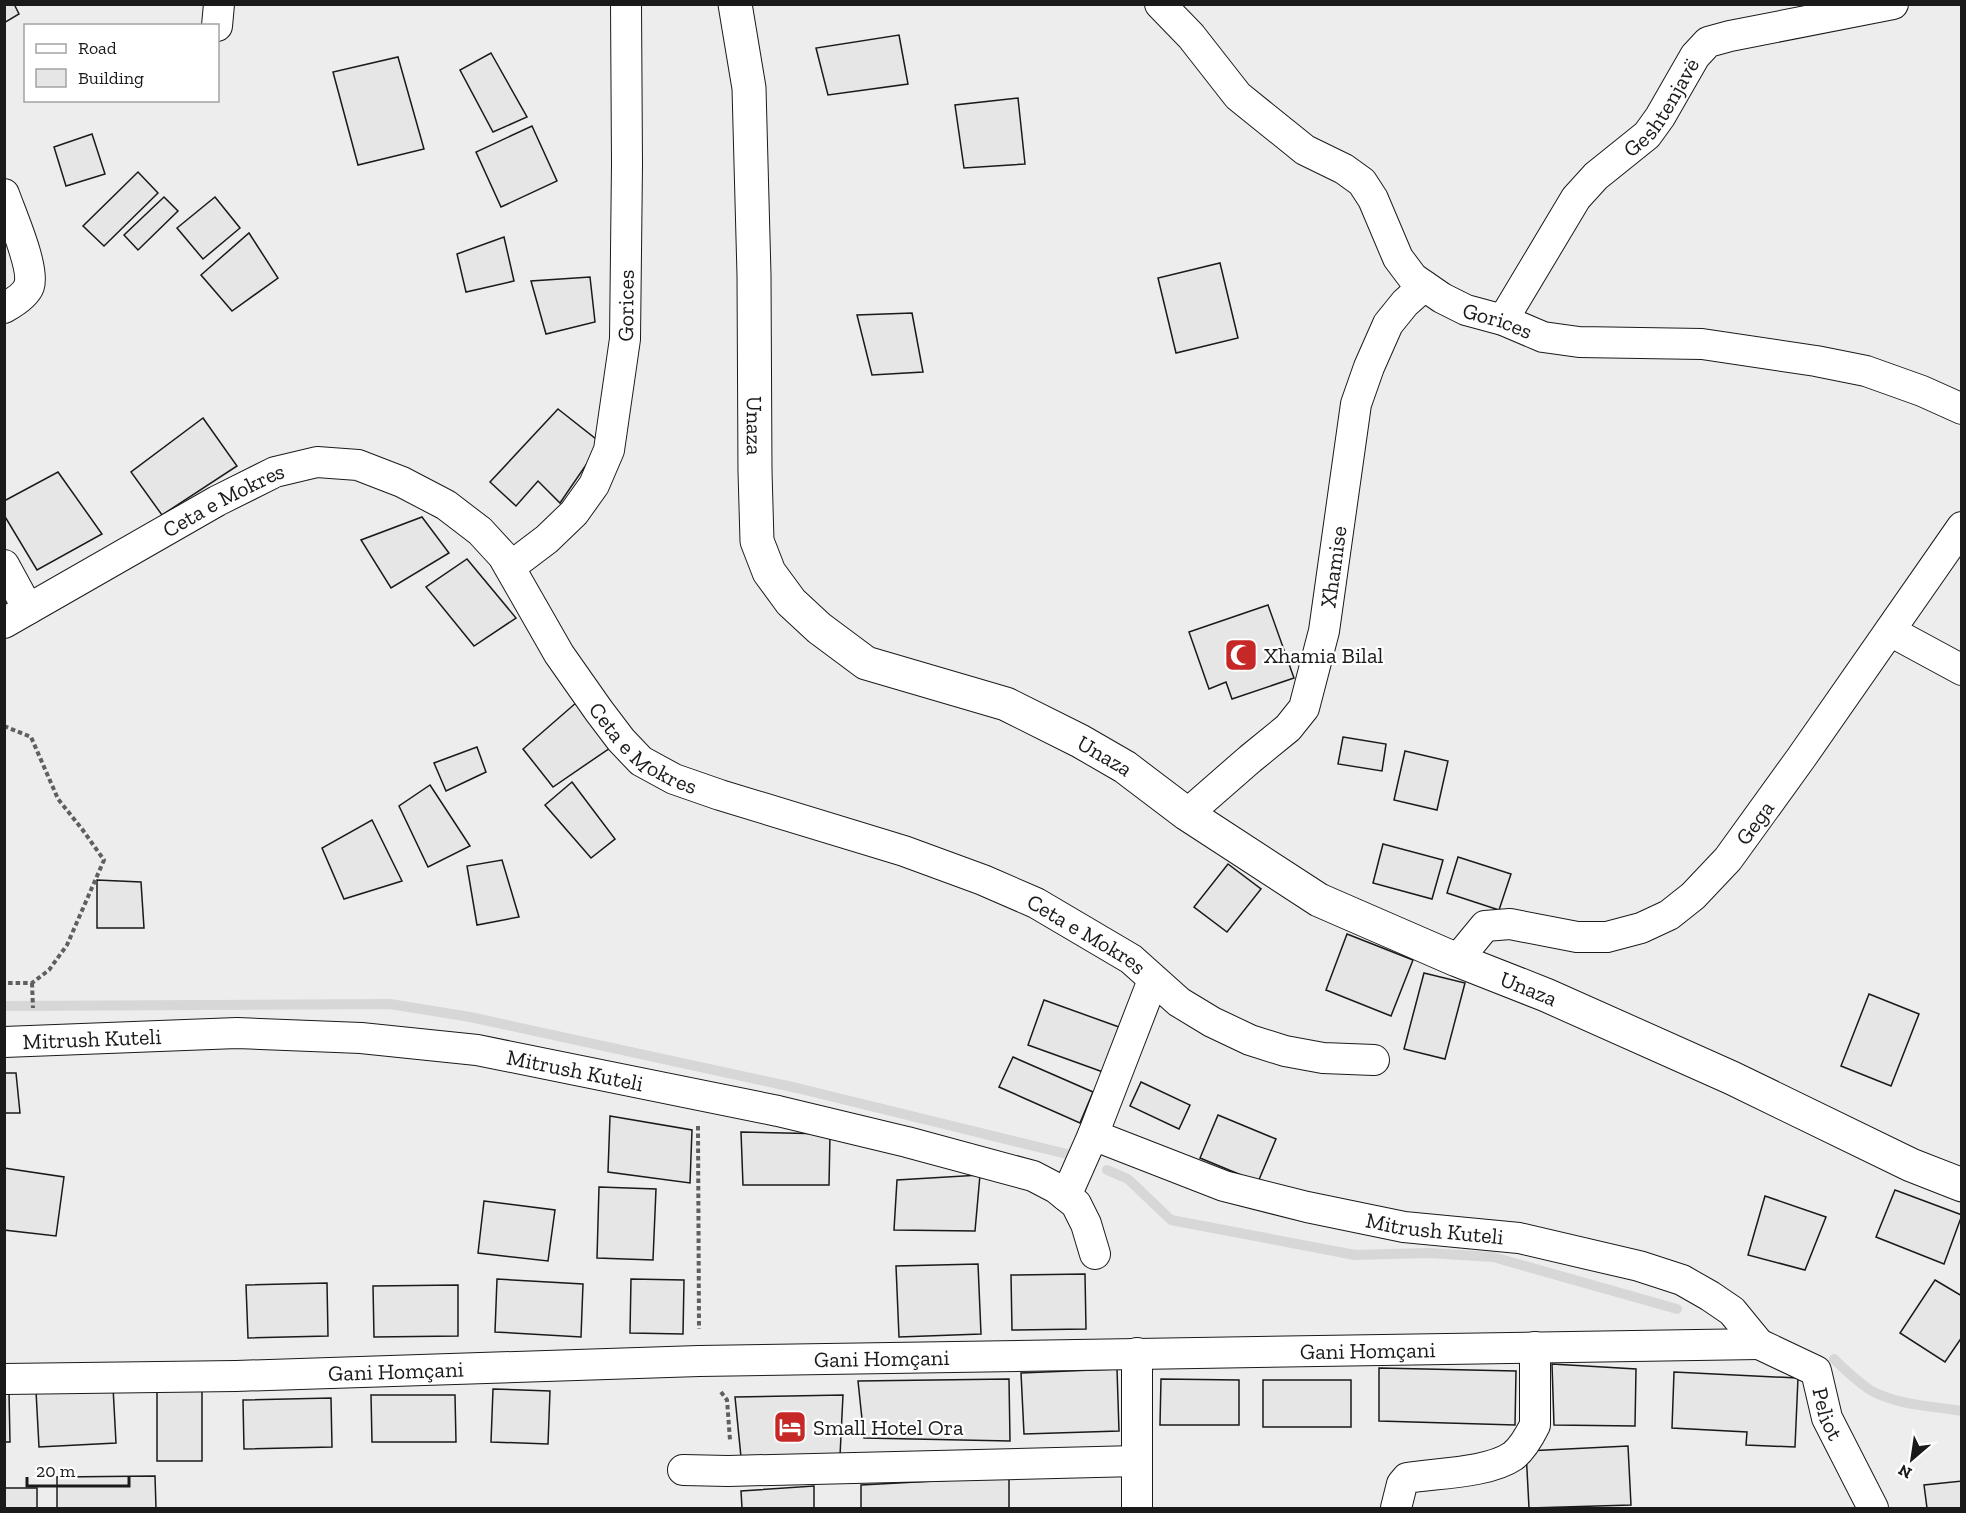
<svg xmlns="http://www.w3.org/2000/svg" width="1966" height="1513" font-family="'Zilla Slab',serif">
  <rect width="100%" height="100%" fill="#fff"/>
  <path fill="#ededed" stroke="#6a6a6a" stroke-width="1.5" fill-rule="evenodd" d="M 5,5 L 1961,5 L 1961,1508 L 5,1508 ZM 26,26 L 218,26 L 218,100 L 26,100 Z"/>
  <g fill="none" stroke-linecap="round" stroke-linejoin="round">
    <g stroke="#d7d7d7" stroke-width="10">
      <polyline points="4,1006 390,1004 470,1017 797,1088 1071,1155"/>
      <polyline points="1107,1170 1128,1179 1171,1220 1355,1255 1429,1253 1493,1257 1677,1309"/>
      <path d="M 1834,1359 C 1845,1370 1857,1381 1870,1390 C 1896,1405 1932,1406 1962,1411"/>
    </g>
  </g>
  <g fill="#e6e6e6" stroke="#1a1a1a" stroke-width="1.5">
    <polygon points="4,4 14,4 19,14 4,23"/>
    <polygon points="899,35 908,84 828,95 816,48"/>
    <polygon points="491,53 527,117 493,132 460,70"/>
    <polygon points="398,57 424,149 358,165 333,72"/>
    <polygon points="1018,98 1025,164 964,168 955,105"/>
    <polygon points="532,126 557,181 501,207 476,152"/>
    <polygon points="92,134 105,174 66,186 54,147"/>
    <polygon points="138,172 158,193 104,246 83,226"/>
    <polygon points="164,197 178,211 138,250 124,235"/>
    <polygon points="215,197 240,228 203,259 177,228"/>
    <polygon points="249,233 278,278 232,311 201,275"/>
    <polygon points="504,237 514,281 466,292 457,254"/>
    <polygon points="1220,263 1238,338 1176,353 1158,278"/>
    <polygon points="590,277 595,322 546,334 531,281"/>
    <polygon points="912,313 923,372 872,375 857,315"/>
    <polygon points="558,409 601,443 560,503 538,481 516,506 490,482"/>
    <polygon points="203,418 237,466 162,515 131,472"/>
    <polygon points="58,472 102,534 37,570 4,515 4,501"/>
    <polygon points="422,517 449,553 391,588 361,540"/>
    <polygon points="467,559 516,618 474,646 426,587"/>
    <polygon points="1268,605 1294,678 1232,699 1226,682 1209,689 1189,632"/>
    <polygon points="577,702 610,748 553,787 523,749"/>
    <polygon points="1343,737 1386,744 1382,771 1338,764"/>
    <polygon points="477,747 486,772 446,791 434,763"/>
    <polygon points="1405,751 1448,761 1437,810 1394,800"/>
    <polygon points="572,782 615,839 591,858 545,805"/>
    <polygon points="430,785 470,846 428,867 399,806"/>
    <polygon points="372,820 402,881 344,899 322,848"/>
    <polygon points="1383,844 1443,860 1432,899 1373,883"/>
    <polygon points="1458,857 1511,874 1499,910 1447,893"/>
    <polygon points="502,860 519,917 477,925 467,866"/>
    <polygon points="1228,864 1261,889 1227,932 1194,907"/>
    <polygon points="97,880 141,882 144,928 97,928"/>
    <polygon points="1347,934 1413,960 1391,1016 1326,990"/>
    <polygon points="1424,973 1465,983 1445,1059 1404,1049"/>
    <polygon points="1869,994 1919,1014 1891,1086 1841,1066"/>
    <polygon points="1044,1000 1119,1027 1103,1072 1028,1045"/>
    <polygon points="1013,1057 1093,1092 1080,1123 999,1087"/>
    <polygon points="4,1073 16,1073 20,1113 4,1113"/>
    <polygon points="1141,1082 1190,1105 1179,1129 1130,1106"/>
    <polygon points="1218,1115 1276,1139 1258,1182 1200,1158"/>
    <polygon points="610,1116 692,1130 690,1183 608,1172"/>
    <polygon points="741,1132 830,1134 829,1185 743,1185"/>
    <polygon points="4,1168 64,1177 56,1236 4,1230"/>
    <polygon points="980,1175 975,1231 894,1230 897,1180"/>
    <polygon points="599,1187 656,1189 653,1260 597,1258"/>
    <polygon points="1895,1190 1962,1215 1944,1264 1876,1237"/>
    <polygon points="1765,1196 1826,1217 1805,1270 1748,1255"/>
    <polygon points="484,1201 555,1210 548,1261 478,1253"/>
    <polygon points="978,1264 981,1334 899,1337 896,1266"/>
    <polygon points="1085,1274 1086,1329 1012,1330 1011,1275"/>
    <polygon points="497,1279 583,1284 581,1337 495,1332"/>
    <polygon points="631,1279 684,1280 683,1334 630,1333"/>
    <polygon points="1935,1280 1962,1296 1962,1337 1945,1362 1900,1333"/>
    <polygon points="327,1283 328,1336 248,1338 246,1285"/>
    <polygon points="458,1285 458,1336 374,1337 373,1286"/>
    <polygon points="1552,1364 1636,1369 1635,1426 1554,1425"/>
    <polygon points="1379,1368 1516,1371 1515,1425 1379,1421"/>
    <polygon points="1117,1369 1119,1431 1024,1434 1021,1373"/>
    <polygon points="1674,1372 1798,1378 1795,1447 1746,1445 1747,1432 1672,1428"/>
    <polygon points="1009,1379 1010,1441 864,1438 858,1381"/>
    <polygon points="1161,1379 1239,1380 1239,1425 1160,1425"/>
    <rect x="1263" y="1380" width="88" height="47"/>
    <polygon points="113,1387 116,1443 39,1447 36,1391"/>
    <polygon points="493,1389 550,1391 548,1444 491,1442"/>
    <rect x="157" y="1390" width="45" height="71"/>
    <polygon points="4,1392 9,1392 10,1442 4,1442"/>
    <polygon points="371,1395 455,1395 456,1442 372,1442"/>
    <polygon points="843,1395 840,1456 741,1457 735,1397"/>
    <polygon points="331,1398 332,1447 244,1449 243,1400"/>
    <polygon points="1628,1446 1631,1505 1529,1508 1526,1451"/>
    <polygon points="155,1476 156,1508 57,1508 57,1477"/>
    <polygon points="1009,1477 1009,1508 861,1508 861,1485"/>
    <polygon points="1962,1481 1962,1508 1927,1508 1924,1485"/>
    <polygon points="814,1486 814,1508 742,1508 741,1491"/>
    <rect x="4" y="1488" width="33" height="20"/>
  </g>
  <g fill="none" stroke-linecap="round" stroke-linejoin="round">
    <defs>
      <g id="street">
        <path id="s1" d="M 1160,4 L 1191,36 L 1238,96 L 1305,150 L 1344,169 L 1362,182 L 1373,199 L 1398,258 L 1413,278 L 1442,298 L 1466,310 L 1503,320 L 1543,337 L 1579,342 L 1702,344 L 1816,361 L 1866,371 L 1922,391 L 1962,409"/>
        <polyline points="217,26 219,4"/>
        <path d="M 4,194 C 11,214 35,268 29,286 C 26,295 13,303 4,308"/>
        <path id="s2" d="M 1503,320 L 1576,198 L 1596,176 L 1647,135 L 1660,117 L 1695,56 L 1708,42 L 1730,36 L 1893,4"/>
        <polyline points="4,565 28,609"/>
        <path id="s3" d="M 510,567 L 547,539 L 574,513 L 594,485 L 609,450 L 625,339 L 627,164 L 626,4"/>
        <path id="s4" d="M 4,623 L 217,501 L 275,472 L 317,462 L 358,465 L 402,482 L 446,505 L 480,531 L 503,556 L 559,654 L 599,711 L 621,740 L 641,761 L 674,779 L 720,795 L 904,851 L 983,880 L 1036,903 L 1131,959 L 1179,1002 L 1212,1022 L 1250,1040 L 1285,1051 L 1323,1058 L 1374,1060"/>
        <polyline points="1890,631 1962,670"/>
        <path id="s5" d="M 1187,814 L 1250,759 L 1288,728 L 1304,708 L 1324,631 L 1356,404 L 1369,367 L 1388,324 L 1405,303 L 1424,286"/>
        <path id="s6" d="M 1457,960 L 1485,926 L 1510,924 L 1577,937 L 1607,937 L 1641,928 L 1669,915 L 1693,896 L 1728,859 L 1801,758 L 1962,527"/>
        <path id="s7" d="M 4,1042 L 237,1033 L 361,1038 L 477,1050 L 778,1111 L 907,1142 L 1033,1176 L 1056,1188 L 1076,1204 L 1086,1224 L 1095,1254"/>
        <path id="s8" d="M 1093,1135 L 1224,1186 L 1307,1207 L 1404,1227 L 1519,1238 L 1639,1266 L 1682,1280 L 1710,1296 L 1732,1311 L 1759,1344 L 1816,1371 L 1827,1418 L 1873,1508"/>
        <polyline points="1066,1196 1093,1135 1153,980"/>
        <path id="s9" d="M 4,1379 L 236,1376 L 699,1361 L 1759,1344"/>
        <polyline points="683,1470 728,1471 1137,1461"/>
        <polyline points="1137,1508 1137,1353"/>
        <path d="M 1396,1508 L 1402,1484 L 1407,1478 C 1437,1473 1488,1473 1513,1456 C 1522,1449 1530,1435 1535,1425 L 1535,1347"/>
      </g>
      <g id="secondary">
        <path id="s10" d="M 735,4 L 749,88 L 754,275 L 755,471 L 757,541 L 769,572 L 791,602 L 819,628 L 866,663 L 1006,704 L 1080,741 L 1125,767 L 1187,814 L 1319,900 L 1457,960 L 1546,995 L 1732,1078 L 1911,1165 L 1962,1185"/>
      </g>
    </defs>
    <use href="#street" stroke="#1a1a1a" stroke-width="32"/>
    <use href="#secondary" stroke="#1a1a1a" stroke-width="35"/>
    <g stroke="#5f5f5f" stroke-width="4" stroke-dasharray="4.5 3" stroke-linecap="butt">
      <polyline points="4,726 31,737 58,799 82,829 104,860 67,945 49,970 32,983 4,983"/>
      <polyline points="32,983 33,1008"/>
      <polyline points="698,1126 699,1329"/>
      <polyline points="721,1392 727,1400 730,1440"/>
    </g>
    <use href="#street" stroke="#fff" stroke-width="30"/>
    <use href="#secondary" stroke="#fff" stroke-width="33"/>
  </g>
  <defs>
    <symbol id="mosque-square" viewBox="-11 -11 22 22"><rect x="-9" y="-9" width="18" height="18" rx="4" fill="#c62828" stroke="#fff"/><path d="M3.5-4.9A6 6 0 1 0 3.5 4.9A5 5 0 1 1 3.5-4.9Z" fill="#fff"/></symbol>
    <symbol id="hotel-square" viewBox="-11 -11 22 22"><rect x="-9" y="-9" width="18" height="18" rx="4" fill="#c62828" stroke="#fff"/><path d="M-6-4.5h1.5V1H6V5H4.5V3h-9V5H-6ZM-4 0a1.8 1.8 0 1 1 3.6 0ZM.5 0V-2.5h3Q6-2.5 6 0Z" fill="#fff"/></symbol>
  </defs>
  <g fill-rule="evenodd">
    <use href="#mosque-square" x="1222" y="636" width="38" height="38"/>
    <use href="#hotel-square" x="771" y="1408" width="38" height="38"/>
  </g>
  <g text-anchor="middle" stroke-width="4.5" stroke-linejoin="round" paint-order="stroke">
    <g font-size="22" fill="#1a1a1a" stroke="#fff">
      <text dy="8" stroke="none"><textPath href="#s2" startOffset="268">Geshtenjavë</textPath></text>
      <text dy="8" stroke="none"><textPath href="#s3" startOffset="302">Gorices</textPath></text>
      <text dy="8" stroke="none"><textPath href="#s1" startOffset="477">Gorices</textPath></text>
      <text dy="8" stroke="none"><textPath href="#s10" startOffset="423">Unaza</textPath></text>
      <text dy="8" stroke="none"><textPath href="#s4" startOffset="252">Ceta e Mokres</textPath></text>
      <text dy="8" stroke="none"><textPath href="#s5" startOffset="303">Xhamise</textPath></text>
      <text dy="8" stroke="none"><textPath href="#s4" startOffset="810">Ceta e Mokres</textPath></text>
      <text dy="8" stroke="none"><textPath href="#s10" startOffset="963">Unaza</textPath></text>
      <text dy="8" stroke="none"><textPath href="#s6" startOffset="360">Gega</textPath></text>
      <text dy="8" stroke="none"><textPath href="#s4" startOffset="1296">Ceta e Mokres</textPath></text>
      <text dy="8" stroke="none"><textPath href="#s10" startOffset="1449">Unaza</textPath></text>
      <text dy="8" stroke="none"><textPath href="#s7" startOffset="88">Mitrush Kuteli</textPath></text>
      <text dy="8" stroke="none"><textPath href="#s7" startOffset="574">Mitrush Kuteli</textPath></text>
      <text dy="8" stroke="none"><textPath href="#s8" startOffset="356">Mitrush Kuteli</textPath></text>
      <text dy="8" stroke="none"><textPath href="#s9" startOffset="1364">Gani Homçani</textPath></text>
      <text dy="8" stroke="none"><textPath href="#s9" startOffset="878">Gani Homçani</textPath></text>
      <text dy="8" stroke="none"><textPath href="#s9" startOffset="392">Gani Homçani</textPath></text>
      <text dy="8" stroke="none"><textPath href="#s8" startOffset="818">Peliot</textPath></text>
    </g>
    <g font-size="22" fill="#1a1a1a" stroke="#fff" text-anchor="start">
      <text x="1264" y="663">Xhamia Bilal</text>
      <text x="813" y="1435">Small Hotel Ora</text>
    </g>
  </g>
  <rect width="1966" height="1513" fill="none" stroke="#1a1a1a" stroke-width="12"/>
  <rect x="24" y="24" width="195" height="78" fill="#ffffff" stroke="#a3a3a3" stroke-width="1.5"/>
  <rect x="36" y="44" width="30" height="9" fill="#ffffff" stroke="#a3a3a3" stroke-width="1.5"/>
  <text x="78" y="54" font-size="18" fill="#1a1a1a">Road</text>
  <rect x="36" y="69" width="30" height="18" fill="#e6e6e6" stroke="#a3a3a3" stroke-width="1.5"/>
  <text x="78" y="84" font-size="18" fill="#1a1a1a">Building</text>
  <g transform="translate(1912 1459) rotate(209)" stroke="#ffffff" stroke-width="4.5" paint-order="stroke">
  <path d="M0-4.5L10 22L0 15L-10 22Z" fill="#1a1a1a"/>
  <text y="-9" font-size="16" font-weight="bold" text-anchor="middle" fill="#1a1a1a">N</text>
  </g>
  <path d="M27 1477v9h102v-9" fill="none" stroke="#1a1a1a" stroke-width="3"/>
  <text x="36" y="1477" font-size="18" fill="#1a1a1a" stroke="#ffffff" stroke-width="4.5" paint-order="stroke">20 m</text>
</svg>
